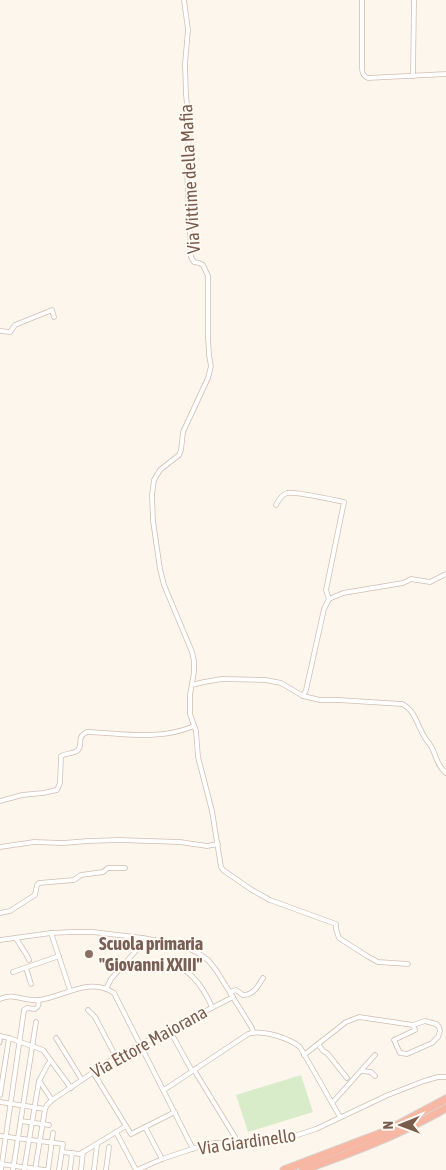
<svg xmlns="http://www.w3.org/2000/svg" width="446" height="1170" font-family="'Asap Condensed',sans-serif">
  <rect width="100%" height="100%" fill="#fdf6ec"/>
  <polygon fill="#d8ecc9" points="301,1075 313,1112 248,1132 236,1095"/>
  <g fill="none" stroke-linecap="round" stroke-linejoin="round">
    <defs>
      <polyline id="pedestrian" points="0,1043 1,1036"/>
      <g id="minor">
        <polyline points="184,0 188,30 185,64 186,95 190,131 188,148 187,171 191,257 194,262 199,263 203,265 208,276 208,337 209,355 211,366 208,378 183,432 181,450 179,455 160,470 154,480 152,495 153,521 160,569 164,585 192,652 194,661 194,672 190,695 190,714 196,731 198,757 212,811 221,867 223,870 252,890 270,900 336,924 336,929 339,938 367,956 378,962 408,964"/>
        <path d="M 362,0 L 362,68 C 362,73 363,76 368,78 L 446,74"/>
        <polyline points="413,76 414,0"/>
        <polyline points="0,331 10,332 15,325 52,310 54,317"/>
        <path d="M 276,505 C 278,501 281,495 287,493 C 294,491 334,500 344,502 L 326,590 L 329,599 L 324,609 L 306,690 L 303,696"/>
        <polyline points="329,599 343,593 403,583 411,579 430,582 446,574"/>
        <path d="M 192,685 L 204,682 L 222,679 L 266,680 L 281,683 L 303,696 L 320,700 L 338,700 L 402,704 C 415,710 417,725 424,736 C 426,740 429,743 431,746 C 436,755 437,766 446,773"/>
        <path d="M 0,801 L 22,795 L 43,793 L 57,790 L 60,783 L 61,756 C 66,753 74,754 78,750 C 84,744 75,738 87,732 C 123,733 159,741 194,726"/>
        <polyline points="0,847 34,842 63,843 88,841 119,840 180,842 207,846 218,844"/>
        <polyline points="0,913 10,911 35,895 37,885 39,883 74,880 81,875 103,872 108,868 125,868"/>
        <polyline points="51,933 70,990"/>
        <path d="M 16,938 C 20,946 26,952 29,960"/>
        <polyline points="0,940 51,933 72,932 93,932 143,938 182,945 198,953 208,960 216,970 252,1028 253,1032"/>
        <path d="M 171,964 C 192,969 204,989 212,1007"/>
        <polyline points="26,968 31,984"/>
        <polyline points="13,972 59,956"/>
        <polyline points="106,989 111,979 141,945 143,938"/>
        <path d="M 230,992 L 236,990 L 243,995 C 254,995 258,986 263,978"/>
        <path d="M 0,999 C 5,997 10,996 15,997 C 23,998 31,1001 39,1000 C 63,997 90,976 114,993 L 193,1149"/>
        <polyline points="88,1010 95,1017 116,1057"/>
        <polyline points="169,1029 192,1071"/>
        <polyline points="0,1036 9,1038 43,1050 71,1088"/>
        <polyline points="56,1038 82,1080"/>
        <polyline points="318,1044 323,1051 327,1053 347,1078"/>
        <polyline points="304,1055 346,1022 359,1017 413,1025 425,1021 436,1024 439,1027 440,1031 438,1037 432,1043 407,1054 400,1053 394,1040 415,1030 413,1025"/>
        <polyline points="194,1070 235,1137 236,1142"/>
        <polyline points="362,1070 363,1071 371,1072 375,1076"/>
        <polyline points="93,1072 126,1126"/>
        <polyline points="39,1081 40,1082 52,1100"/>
        <path d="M 164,1090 L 248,1034 C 261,1029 289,1038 300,1047 L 340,1117"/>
        <polyline points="0,1095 9,1038"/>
        <polyline points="0,1102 45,1109"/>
        <polyline points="332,1103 375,1055"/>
        <polyline points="21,1121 49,1125"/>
        <polyline points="145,1127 162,1159"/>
        <polyline points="116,1132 136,1170"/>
        <polyline points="0,1136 63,1144 59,1170"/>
        <polyline points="62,1152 80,1154 126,1126 131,1134 175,1112"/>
        <polyline points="0,1164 45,1170"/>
        <path d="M 1,1170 L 24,1010 L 27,1008 L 35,1009 C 39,1006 39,1005 38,1000"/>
        <polyline points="13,1170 36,1022"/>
        <polyline points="24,1170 39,1081 48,1064 51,1061"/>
        <polyline points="35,1170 45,1109 47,1105 52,1100 116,1057 233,997"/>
        <polyline points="48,1170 53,1133"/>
        <polyline points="70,1170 72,1153"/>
        <polyline points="81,1170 83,1152"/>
        <polyline points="94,1170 97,1145 97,1144"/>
        <polyline points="106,1170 109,1147"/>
        <polyline points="137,1170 162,1159 207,1144 215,1143 282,1140 316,1129 388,1095 424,1081 438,1077 446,1077"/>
      </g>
      <g id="motorway">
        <polyline points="284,1170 384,1132 446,1099"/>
        <path d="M 303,1170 C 354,1152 399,1135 446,1108"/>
      </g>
    </defs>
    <use href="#pedestrian" stroke="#d1beb0" stroke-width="4.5"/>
    <use href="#minor" stroke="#d1beb0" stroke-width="5.5"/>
    <use href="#motorway" stroke="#dad1cd" stroke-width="9"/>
    <use href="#pedestrian" stroke="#fff" stroke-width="2.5"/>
    <use href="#minor" stroke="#fff" stroke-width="4"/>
    <use href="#motorway" stroke="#f7b7a3" stroke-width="7"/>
  </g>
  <circle fill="#8d6e63" stroke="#fffaf3" stroke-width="2" cx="89" cy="954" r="5"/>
  <g text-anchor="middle" stroke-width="4" stroke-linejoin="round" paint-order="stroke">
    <g font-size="18" fill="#7a5c4d" stroke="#fffaf3">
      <text transform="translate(190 179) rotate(-93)" y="6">Via Vittime della Mafia</text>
      <text transform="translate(149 1042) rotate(-29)" y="6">Via Ettore Maiorana</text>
      <text transform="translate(247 1142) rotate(-8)" y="6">Via Giardinello</text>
    </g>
    <g font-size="18" font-weight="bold" fill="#785e54" stroke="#fffaf3" text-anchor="start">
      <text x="99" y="950">Scuola primaria<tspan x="99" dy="21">"Giovanni XXIII"</tspan></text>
    </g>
  </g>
  <g transform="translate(401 1125) rotate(269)" stroke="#fffaf3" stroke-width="4" paint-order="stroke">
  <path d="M0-4L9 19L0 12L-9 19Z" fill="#7a5c4d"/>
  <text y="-8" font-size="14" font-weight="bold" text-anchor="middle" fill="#7a5c4d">N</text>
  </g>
</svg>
